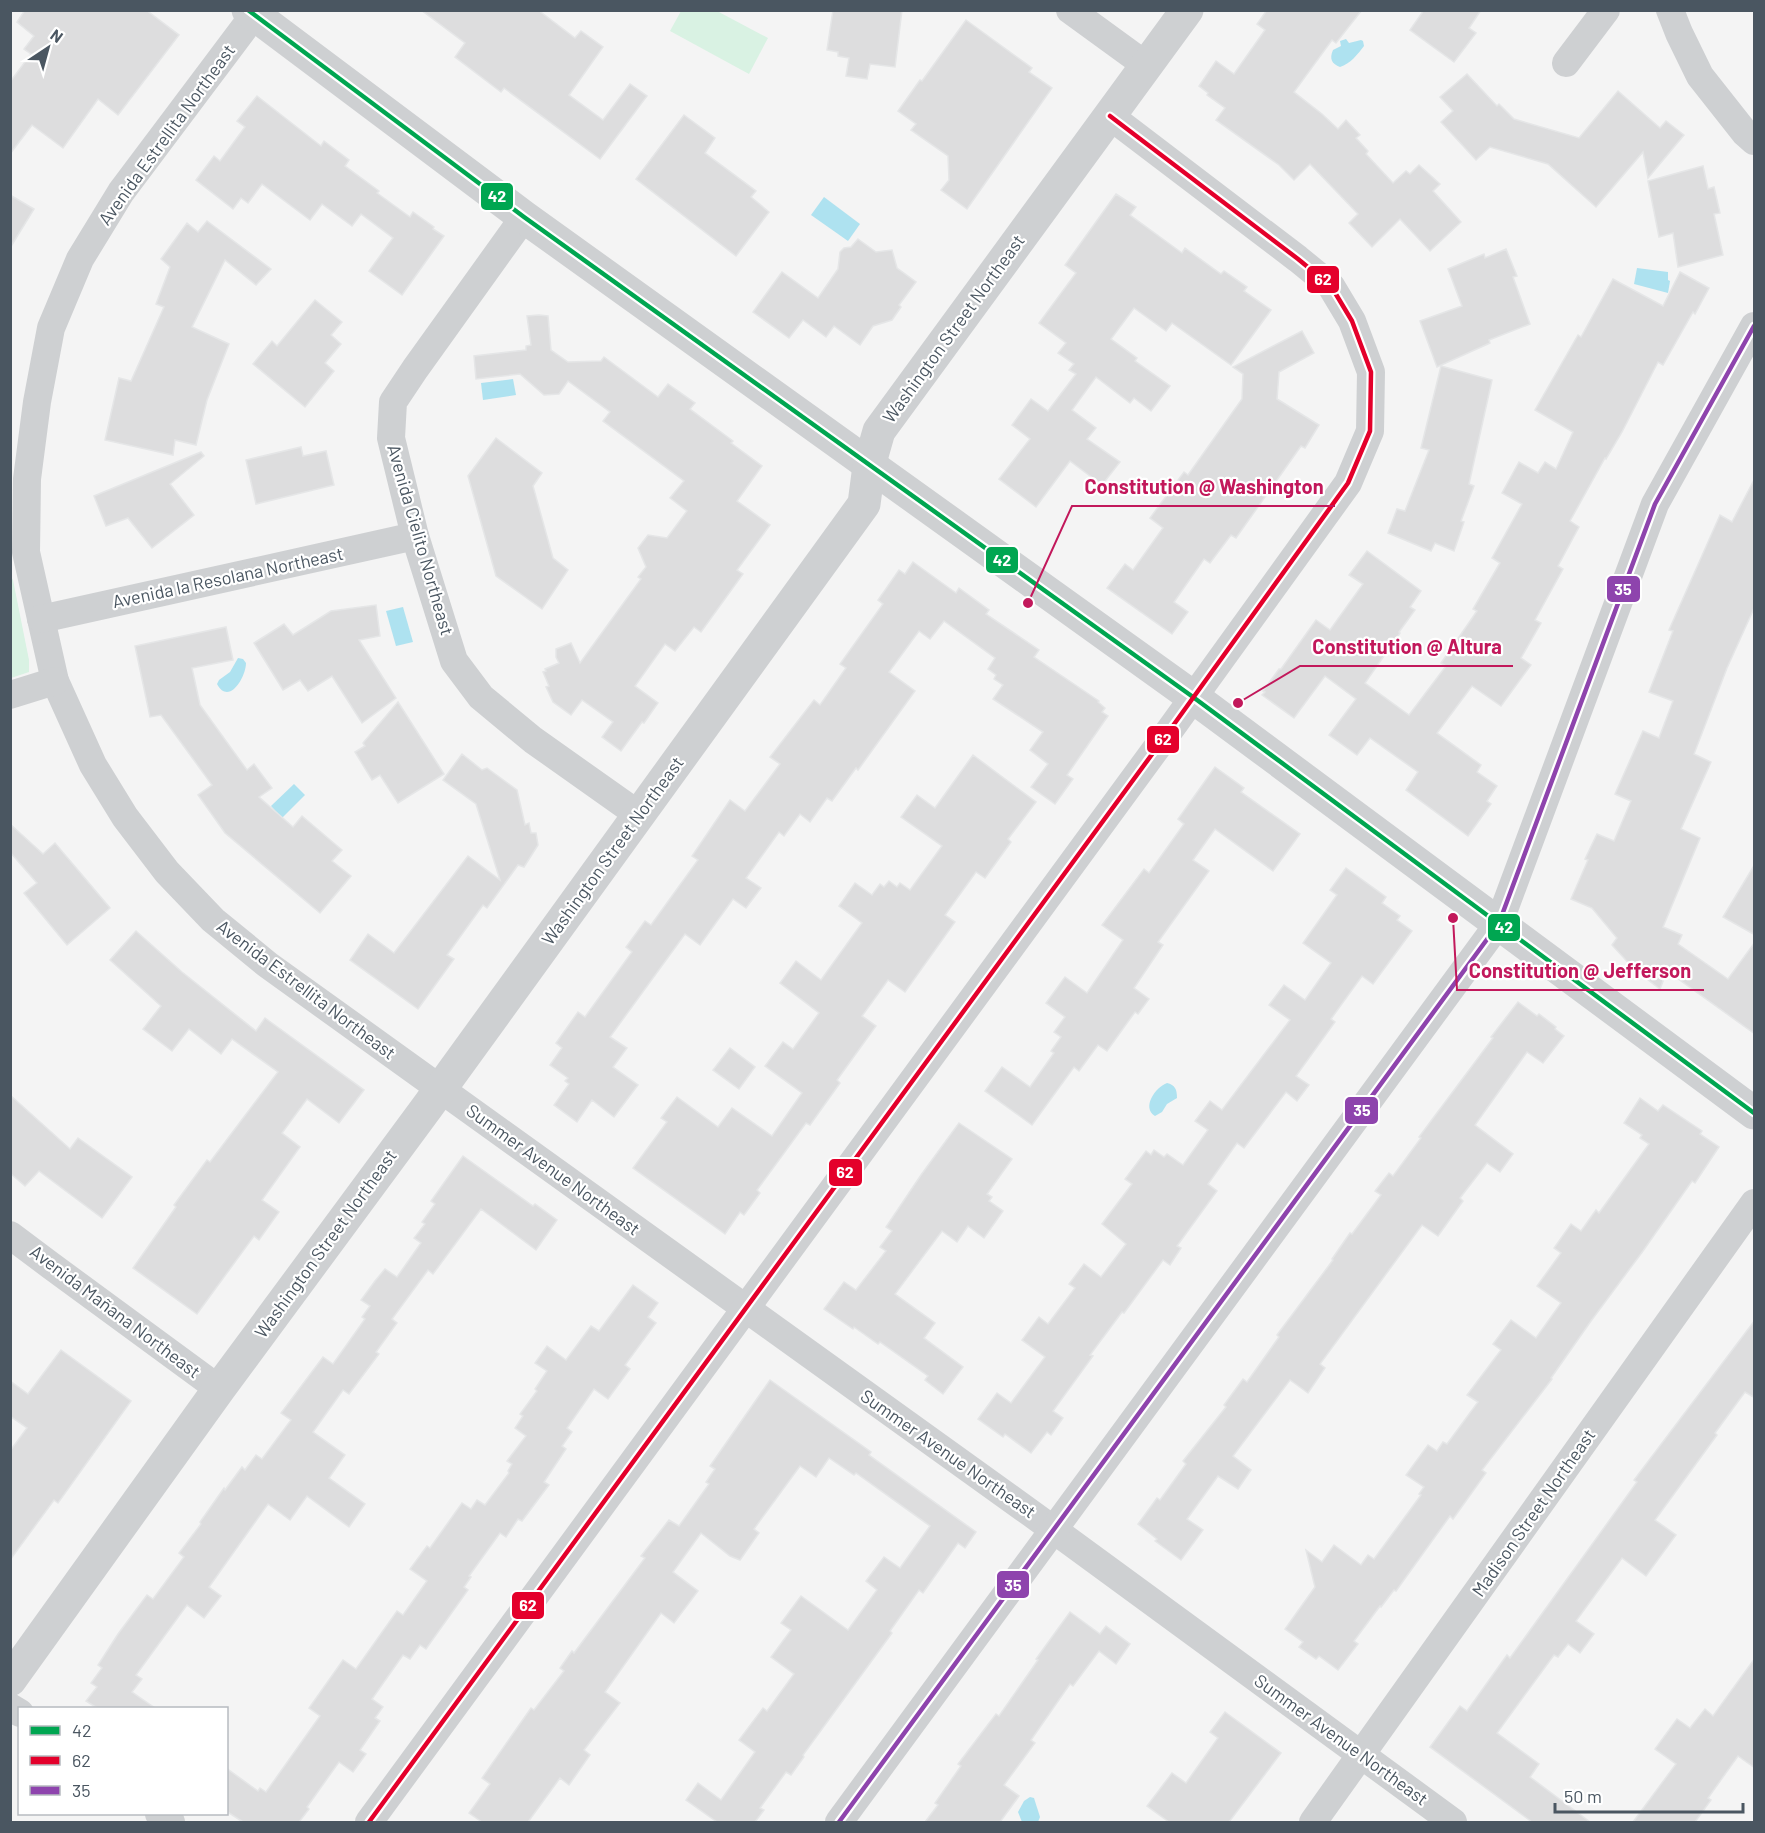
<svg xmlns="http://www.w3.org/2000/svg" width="1765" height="1833" font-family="Barlow,sans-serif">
  <rect width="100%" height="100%" fill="#f4f4f4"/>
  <g fill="#d9f2e3">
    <polygon points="681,11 717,11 768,38 749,74 670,31"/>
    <polygon points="11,577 13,580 29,660 29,672 11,678"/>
  </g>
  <g fill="#aee2f0">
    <path d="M 1346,39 L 1349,43 L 1361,40 L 1363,41 L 1364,46 C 1358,54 1350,64 1340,67 C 1332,64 1329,59 1333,50 L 1341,46 L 1340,41 Z"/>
    <polygon points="824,197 860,224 848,241 811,215"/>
    <polygon points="1637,268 1668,272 1668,280 1670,281 1668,293 1634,284"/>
    <polygon points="513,379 516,395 483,400 481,383"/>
    <polygon points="403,607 413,642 396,646 386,611"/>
    <path d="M 238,658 L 243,659 L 246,663 C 246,677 229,706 217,684 L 219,680 L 230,672 Z"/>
    <polygon points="294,784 305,795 282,818 271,806"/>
    <path d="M 1167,1083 C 1175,1085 1177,1089 1177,1098 L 1167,1104 L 1162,1112 L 1155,1116 C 1141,1107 1156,1087 1167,1083 Z"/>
    <polygon points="1030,1797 1034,1798 1040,1817 1038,1822 1022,1822 1018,1812 1024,1801"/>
  </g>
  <g fill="#ddddde" stroke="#e5e6e7" stroke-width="1.5">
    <polygon points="25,10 146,10 179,35 118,115 98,99 63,148 32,125 10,154 10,82 31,54 24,49 34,36 17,22"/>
    <polygon points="421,10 538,10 575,38 581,31 603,47 569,95 603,120 630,84 647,96 600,159 504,88 501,92 455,57 465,43"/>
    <polygon points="833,10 902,10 895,67 870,64 867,79 846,76 849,58 838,56 838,52 827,50"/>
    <polygon points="1267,10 1362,10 1336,43 1332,40 1294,92 1322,114 1338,129 1346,120 1360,135 1356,138 1368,151 1366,154 1393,183 1406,171 1410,174 1419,165 1440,184 1433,191 1461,222 1430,251 1400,219 1372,247 1349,223 1358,214 1310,164 1294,180 1279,165 1216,120 1225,108 1207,95 1208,93 1199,86 1216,61 1234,74 1265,30 1257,24"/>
    <polygon points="1424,10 1481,10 1469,28 1476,33 1454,62 1410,30"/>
    <polygon points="966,20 1032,68 1029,72 1052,88 967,209 941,190 949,180 948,156 911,130 916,124 898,111 920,80 922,81"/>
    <polygon points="1467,74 1497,106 1499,104 1514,119 1579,138 1618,91 1660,128 1666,121 1684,135 1648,178 1643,152 1596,207 1548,164 1490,147 1476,160 1441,122 1453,111 1440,97"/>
    <polygon points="257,96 321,146 324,141 349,160 345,166 379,191 377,193 410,217 413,212 434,227 433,229 444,236 402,295 369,271 393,238 361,214 352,226 322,204 310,220 262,184 248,203 241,198 233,209 196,180 214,156 220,161 245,127 237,121"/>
    <polygon points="684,115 715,138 705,153 756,191 751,197 769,212 736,256 636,179"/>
    <polygon points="1703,166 1708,189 1714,187 1720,213 1714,214 1723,255 1678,267 1673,233 1659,237 1648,181"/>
    <polygon points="1116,194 1136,207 1130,215 1182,253 1185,248 1221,274 1224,271 1247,287 1244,291 1271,310 1231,365 1172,323 1166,331 1134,308 1111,339 1137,358 1135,361 1170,386 1151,411 1134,398 1130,403 1096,377 1072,410 1096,428 1087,439 1120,462 1102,485 1070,461 1036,507 999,479 1030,439 1012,425 1031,399 1048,411 1076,374 1069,370 1074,364 1058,353 1066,343 1039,323 1076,273 1065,265"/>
    <polygon points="10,195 34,209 10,248"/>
    <polygon points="207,221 271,269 256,285 225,260 192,327 229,344 207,400 196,445 175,440 173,455 105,440 119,378 131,381 164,307 156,304 170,267 161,259 187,223 198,232"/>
    <polygon points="858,239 876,252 892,250 897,268 916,282 899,305 901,307 892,320 873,326 860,345 834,326 826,337 803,320 789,338 753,312 782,272 818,298 838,269 840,252 844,248 851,247"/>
    <polygon points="1506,249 1517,276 1513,277 1530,324 1489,340 1490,343 1437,367 1420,321 1462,306 1448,269 1484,254 1485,258"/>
    <polygon points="1680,272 1709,288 1695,314 1693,312 1663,365 1658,362 1622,432 1606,459 1605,458 1570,521 1579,527 1558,566 1563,569 1535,620 1541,623 1521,658 1531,665 1501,706 1472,686 1437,733 1481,765 1477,772 1497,786 1487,801 1491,804 1468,836 1406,790 1418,772 1370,738 1357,755 1329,735 1356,699 1325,676 1294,718 1262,695 1265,692 1263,691 1279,669 1281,669 1316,620 1330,630 1363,584 1349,575 1367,551 1421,591 1410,607 1415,610 1399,632 1400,633 1365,683 1409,715 1446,666 1441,663 1477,611 1473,609 1500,563 1492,558 1522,504 1502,493 1519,462 1538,473 1545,462 1556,469 1573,432 1535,410 1578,335 1581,337 1613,279 1663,306"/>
    <polygon points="315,300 342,322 331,335 341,344 325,363 334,371 305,407 253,364 272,341 277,346"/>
    <polygon points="539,315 548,316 551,350 568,362 601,361 604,357 658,397 668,384 695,403 690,409 733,441 731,443 762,466 737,501 770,525 737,570 743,574 701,632 694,627 675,651 665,644 635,686 658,703 644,723 642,722 621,751 602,737 613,722 582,700 571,715 553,702 546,687 549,686 543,672 546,671 545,669 559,663 556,657 556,649 571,643 580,663 641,579 638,577 646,567 638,548 648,535 667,538 687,511 670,498 684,481 603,421 610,412 568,381 559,394 544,395 520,374 476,379 474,356 526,350 526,346 531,345 527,316"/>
    <polygon points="1302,331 1314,353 1279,372 1277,399 1319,425 1305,448 1301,446 1236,538 1231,535 1210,563 1204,559 1174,602 1188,612 1172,634 1107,588 1125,564 1133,570 1163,528 1150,518 1184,472 1188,475 1242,399 1243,374 1233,367"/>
    <polygon points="1441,366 1492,380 1469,484 1474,486 1461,521 1464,522 1454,551 1435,543 1431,551 1388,533 1397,509 1405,511 1429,450 1421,448"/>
    <polygon points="496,438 542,473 533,486 553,558 568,570 542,609 496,576 468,476"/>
    <polygon points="301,447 303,456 326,451 334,485 256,504 246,460"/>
    <polygon points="201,452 204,456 170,484 194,515 152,548 128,518 106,526 94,496"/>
    <polygon points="1755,478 1755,606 1727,668 1694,754 1711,762 1681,829 1700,838 1663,927 1682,935 1678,944 1728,979 1755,942 1755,1034 1667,971 1660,989 1635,970 1612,945 1617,938 1592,908 1571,899 1588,860 1585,859 1597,834 1614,841 1631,801 1615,794 1643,731 1659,738 1673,701 1649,692 1673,631 1669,630 1720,515 1732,522"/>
    <polygon points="913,562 956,593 959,588 989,610 986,614 1039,650 1034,657 1099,701 1098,702 1105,708 1102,712 1108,716 1067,775 1073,779 1055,804 1031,787 1048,764 1030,750 1043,732 993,699 1003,685 994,679 996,675 988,669 995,658 944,621 930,639 919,631 889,672 915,691 858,770 856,768 832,801 827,798 810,822 800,814 784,836 779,832 746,878 761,888 746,908 733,899 700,945 685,934 610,1037 627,1048 613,1067 638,1085 614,1117 592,1100 577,1122 554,1105 569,1084 565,1081 568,1078 550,1065 562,1048 556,1043 578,1012 585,1017 632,952 626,947 645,921 651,925 698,860 692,856 730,800 745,811 780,764 770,757 814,700 820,705 846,668 840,664 883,604 878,600 899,570 905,574"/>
    <polygon points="376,605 380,636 359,640 396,698 362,723 332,676 308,691 300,680 283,690 254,643 284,624 293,635 331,611"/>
    <polygon points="226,627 233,660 192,668 200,705 247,770 254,764 272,788 259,797 293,827 302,816 342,850 332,861 351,876 320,913 225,833 198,795 212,785 161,715 150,717 135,646"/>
    <polygon points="398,702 444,774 398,803 380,775 372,780 355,752 365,746 363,743"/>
    <polygon points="462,754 482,770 487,768 517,790 525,825 529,823 531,833 536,833 538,845 524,867 518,865 487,908 483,905 447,955 454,959 418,1009 350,960 368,934 394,953 468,856 500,880 476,804 443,780"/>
    <polygon points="973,755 1036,802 1008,839 1011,842 985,878 976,872 945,915 955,922 905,992 888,980 862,1016 876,1026 837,1080 840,1083 810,1125 806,1123 757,1190 760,1193 744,1215 740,1212 725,1234 633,1168 667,1122 661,1118 677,1097 718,1127 732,1108 772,1136 802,1093 765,1066 783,1042 793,1049 819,1013 780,983 796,961 821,980 862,923 839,906 855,883 872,895 880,884 884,887 889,881 897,887 900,883 910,890 942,846 901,817 917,795 935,808"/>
    <polygon points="1215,767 1244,788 1241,792 1300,834 1273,871 1215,829 1193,860 1209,871 1158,942 1163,945 1134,988 1149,999 1138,1014 1135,1012 1107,1051 1098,1045 1079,1071 1074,1067 1032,1125 985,1091 1002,1067 1030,1087 1054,1053 1051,1051 1061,1037 1054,1032 1065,1017 1046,1003 1065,977 1087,993 1123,940 1102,925 1144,869 1149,873 1184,824 1178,819"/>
    <polygon points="10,824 43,854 55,843 110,908 67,945 24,893 37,883 10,852"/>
    <polygon points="1755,864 1755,935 1723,917"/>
    <polygon points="1346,868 1386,897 1382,903 1400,916 1397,920 1412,931 1373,984 1362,976 1331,1019 1335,1022 1296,1076 1309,1085 1297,1101 1286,1092 1244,1148 1237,1143 1208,1184 1217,1191 1177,1246 1181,1248 1170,1265 1163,1260 1124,1313 1122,1312 1090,1355 1093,1356 1053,1411 1063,1418 1051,1435 1047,1432 1031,1453 1005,1434 1003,1437 978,1419 997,1393 1011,1403 1045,1357 1022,1340 1039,1317 1048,1324 1075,1288 1069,1284 1084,1264 1101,1277 1126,1244 1102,1224 1132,1184 1125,1179 1146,1151 1151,1155 1154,1150 1164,1157 1167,1154 1183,1165 1208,1130 1195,1121 1210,1101 1222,1110 1290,1020 1269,1005 1284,985 1305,1000 1331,963 1303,943 1337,895 1330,890"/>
    <polygon points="136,931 182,972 256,1031 265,1018 364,1090 339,1123 307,1099 282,1133 300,1147 262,1200 279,1212 259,1240 254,1236 197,1314 133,1268 176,1207 174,1205 207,1160 210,1162 278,1072 232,1039 221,1054 189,1029 172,1051 143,1029 161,1006 110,960"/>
    <polygon points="1518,1002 1537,1016 1539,1014 1556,1027 1555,1029 1564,1036 1543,1063 1527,1052 1475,1125 1513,1154 1500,1172 1487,1163 1460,1198 1463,1201 1438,1236 1422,1225 1320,1364 1325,1368 1308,1393 1290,1380 1233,1456 1251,1470 1238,1489 1218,1476 1187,1519 1203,1530 1181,1560 1155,1541 1157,1539 1138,1524 1157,1498 1160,1500 1186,1464 1183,1461 1226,1407 1224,1405 1243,1379 1247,1382 1279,1337 1277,1335 1333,1260 1332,1259 1350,1233 1352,1234 1381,1195 1375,1191 1389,1173 1393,1176 1421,1138 1419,1137 1493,1038 1491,1037"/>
    <polygon points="730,1048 755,1067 739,1089 713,1070"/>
    <polygon points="10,1095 70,1149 78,1138 132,1177 102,1218 39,1171 25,1186 10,1173"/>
    <polygon points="1640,1098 1658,1111 1663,1105 1702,1131 1700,1134 1719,1147 1695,1183 1692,1181 1643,1251 1591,1321 1551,1378 1552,1379 1482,1470 1486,1473 1453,1519 1450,1516 1396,1591 1394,1590 1381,1607 1380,1606 1354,1641 1358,1644 1338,1670 1319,1656 1316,1659 1299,1647 1303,1642 1285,1629 1315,1587 1306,1550 1322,1562 1334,1545 1361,1565 1368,1555 1374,1559 1421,1495 1419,1494 1424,1487 1406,1475 1428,1445 1437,1451 1443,1442 1447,1444 1478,1402 1467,1395 1501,1350 1493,1344 1511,1320 1536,1338 1561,1303 1537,1286 1561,1253 1554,1248 1571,1224 1581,1231 1596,1210 1599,1213 1649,1144 1640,1138 1642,1135 1624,1123"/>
    <polygon points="959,1123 1012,1159 987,1194 992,1197 989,1201 1003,1211 984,1238 968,1226 957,1242 942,1231 895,1294 935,1323 924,1338 963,1367 943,1394 925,1380 928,1376 880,1342 878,1344 854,1327 853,1329 824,1309 844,1282 856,1290 886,1251 880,1247 892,1231 886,1227 921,1175"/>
    <polygon points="463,1156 533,1206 535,1204 557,1220 536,1250 481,1209 433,1274 428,1270 392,1319 397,1323 376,1352 379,1354 349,1394 343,1390 313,1432 345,1455 329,1478 365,1504 349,1527 307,1496 290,1520 268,1504 209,1587 221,1596 204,1618 187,1605 136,1675 142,1679 132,1692 155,1708 97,1708 86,1701 97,1687 91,1683 102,1668 98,1665 118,1634 147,1595 153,1599 184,1557 179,1553 201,1524 200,1522 224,1488 225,1490 242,1467 245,1470 256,1455 262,1459 291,1420 281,1413 323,1357 333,1364 365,1319 362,1317 370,1306 361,1300 375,1281 385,1269 397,1277 421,1243 414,1238 425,1224 422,1222 435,1204 431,1201"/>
    <polygon points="633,1285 658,1303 648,1317 656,1323 625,1365 630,1369 608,1399 594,1389 567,1428 572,1432 562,1446 566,1449 544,1482 549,1485 522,1521 518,1519 506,1537 500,1533 469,1576 471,1577 464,1587 468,1590 426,1649 420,1645 410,1659 403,1655 372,1699 383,1707 375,1718 380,1721 360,1750 366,1754 353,1772 339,1762 307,1807 309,1809 299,1822 243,1822 226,1811 226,1768 258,1791 260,1788 266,1792 320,1716 309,1708 343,1660 356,1669 397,1611 403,1615 427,1581 410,1569 427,1546 430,1548 462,1503 471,1509 477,1500 485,1505 509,1473 508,1471 512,1464 507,1461 526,1436 515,1428 523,1416 520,1414 537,1391 535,1389 547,1371 535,1363 547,1346 566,1360 591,1326 599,1331"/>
    <polygon points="1755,1320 1755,1398 1745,1392 1715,1433 1717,1435 1655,1520 1676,1535 1646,1576 1622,1558 1576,1621 1594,1634 1580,1653 1568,1644 1558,1657 1554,1655 1497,1733 1539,1764 1530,1777 1590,1822 1532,1822 1430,1747 1460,1706 1467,1711 1507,1655 1510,1658 1637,1482 1634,1480"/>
    <polygon points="61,1350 131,1401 58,1503 54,1500 10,1560 10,1451 27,1428 10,1416 10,1381 28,1394"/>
    <polygon points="770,1380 871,1452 869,1455 976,1532 965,1548 958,1543 923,1593 919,1590 890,1631 892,1633 803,1755 804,1757 791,1775 786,1772 760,1808 764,1810 755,1822 717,1822 686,1800 698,1783 721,1800 755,1752 739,1740 763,1708 767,1711 794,1674 771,1657 791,1630 781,1623 801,1596 848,1630 877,1590 866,1581 884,1557 900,1568 930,1526 856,1473 854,1475 829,1458 816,1477 800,1466 754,1529 759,1533 740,1560 730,1556 701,1533 673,1572 698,1591 674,1623 661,1613 605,1692 620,1703 584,1750 590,1755 569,1785 560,1778 528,1822 482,1822 469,1813 490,1784 482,1778 531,1708 534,1710 564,1671 560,1668 572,1651 574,1653 645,1558 641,1556 669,1520 679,1526 709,1484 706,1482 715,1469 710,1466"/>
    <polygon points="1070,1612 1100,1634 1106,1626 1130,1644 1116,1664 1099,1651 1073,1686 1070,1684 1031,1740 1035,1743 1004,1785 1019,1796 1000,1822 925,1822 938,1805 935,1803 961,1766 958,1764 996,1714 999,1716 1038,1660 1036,1659"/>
    <polygon points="1755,1658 1755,1768 1738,1756 1708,1798 1711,1800 1695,1822 1633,1822 1676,1764 1655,1749 1677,1719 1690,1728 1705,1709 1713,1716"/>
    <polygon points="1225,1712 1281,1753 1229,1822 1169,1822 1147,1806 1172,1773 1186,1783 1218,1738 1210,1732"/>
  </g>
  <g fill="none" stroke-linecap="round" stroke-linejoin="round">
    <g stroke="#ced0d2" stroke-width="28">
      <polyline points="1070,10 1147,66"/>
      <polyline points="1670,10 1679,33 1700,76 1745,133 1754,141"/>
      <polyline points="254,15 121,192 80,259 51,328 37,402 27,479 26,552 55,681 93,765 125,817 167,872 213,920 268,965 1032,1514 1453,1822"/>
      <polyline points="1566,63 1606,10"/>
      <polyline points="524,217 415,369 393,402 391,438 415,536 454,661 481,697 533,740 639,815"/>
      <polyline points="41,619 415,536"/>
      <polyline points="10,695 55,681"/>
      <polyline points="10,1235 50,1265 219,1389"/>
      <polyline points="10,1707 20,1713"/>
      <polyline points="159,1814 171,1822"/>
      <polyline points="369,1822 1172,727 1348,483 1370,431 1371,372 1352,321 1331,286 1298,259 1110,116"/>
      <polyline points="839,1822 1499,923 1655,504 1754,326"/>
      <polyline points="1313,1822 1754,1203"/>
    </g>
    <g stroke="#ced0d2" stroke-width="33">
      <polyline points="248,10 524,217 1193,697 1754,1113"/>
      <polyline points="10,1680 219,1389 428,1106 864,504 869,466 879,431 1187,10"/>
    </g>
    <defs>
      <polyline id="bus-1" points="248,10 524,217 1193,697 1754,1113"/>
      <polyline id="bus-2" points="369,1822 1172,727 1348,483 1370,431 1371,372 1352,321 1331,286 1298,259 1110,116"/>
      <polyline id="bus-3" points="839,1822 1499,923 1655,504 1754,326"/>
    </defs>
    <use href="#bus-1" stroke="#fff" stroke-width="9"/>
    <use href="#bus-2" stroke="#fff" stroke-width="9"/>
    <use href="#bus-3" stroke="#fff" stroke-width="9"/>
    <use href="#bus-1" stroke="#00a651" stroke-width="4.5"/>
    <use href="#bus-2" stroke="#e4002b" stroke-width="4.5"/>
    <use href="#bus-3" stroke="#8e44ad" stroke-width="4.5"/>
  </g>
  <g text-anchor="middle" stroke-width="4.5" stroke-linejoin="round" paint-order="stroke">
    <g font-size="18" fill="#4a5661" stroke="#fff">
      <text transform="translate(167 135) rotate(-54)" y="6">Avenida Estrellita Northeast</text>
      <text transform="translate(954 329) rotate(-54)" y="6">Washington Street Northeast</text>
      <text transform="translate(420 540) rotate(74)" y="6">Avenida Cielito Northeast</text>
      <text transform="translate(228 578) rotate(-12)" y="6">Avenida la Resolana Northeast</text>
      <text transform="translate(613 851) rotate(-54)" y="6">Washington Street Northeast</text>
      <text transform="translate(306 990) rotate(37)" y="6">Avenida Estrellita Northeast</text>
      <text transform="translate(553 1170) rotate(36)" y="6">Summer Avenue Northeast</text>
      <text transform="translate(326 1244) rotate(-54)" y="6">Washington Street Northeast</text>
      <text transform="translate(115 1312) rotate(37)" y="6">Avenida Mañana Northeast</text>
      <text transform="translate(948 1454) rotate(35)" y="6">Summer Avenue Northeast</text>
      <text transform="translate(1534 1513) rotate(-55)" y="6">Madison Street Northeast</text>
      <text transform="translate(1341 1740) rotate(36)" y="6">Summer Avenue Northeast</text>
    </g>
  </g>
  <path fill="none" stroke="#c2185b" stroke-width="2" d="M1028 603L1072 506H1335M1238 703L1300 666H1513M1453 918L1457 990H1704"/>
  <g fill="#c2185b" stroke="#fff" stroke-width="2">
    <circle cx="1028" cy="603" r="6"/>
    <circle cx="1238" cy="703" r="6"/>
    <circle cx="1453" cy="918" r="6"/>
  </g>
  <g font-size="20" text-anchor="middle" font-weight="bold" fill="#c2185b" stroke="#fff" stroke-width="4.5" stroke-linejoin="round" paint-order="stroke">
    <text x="1204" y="494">Constitution @ Washington</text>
    <text x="1407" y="654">Constitution @ Altura</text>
    <text x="1580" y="978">Constitution @ Jefferson</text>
  </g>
  <g stroke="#fff" stroke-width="2">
    <rect x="480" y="182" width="34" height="29" rx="6" fill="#00a651"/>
    <rect x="1306" y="265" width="34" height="29" rx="6" fill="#e4002b"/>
    <rect x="985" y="546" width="34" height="28" rx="6" fill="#00a651"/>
    <rect x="1606" y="575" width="35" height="28" rx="6" fill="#8e44ad"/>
    <rect x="1146" y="725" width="34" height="29" rx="6" fill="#e4002b"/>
    <rect x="1487" y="913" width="34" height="29" rx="6" fill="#00a651"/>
    <rect x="1344" y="1096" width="35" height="29" rx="6" fill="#8e44ad"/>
    <rect x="828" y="1158" width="35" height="29" rx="6" fill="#e4002b"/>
    <rect x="996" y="1570" width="34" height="29" rx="6" fill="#8e44ad"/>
    <rect x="511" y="1591" width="34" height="29" rx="6" fill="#e4002b"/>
  </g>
  <g font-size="16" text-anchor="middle" font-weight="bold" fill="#fff">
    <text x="497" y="202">42</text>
    <text x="1323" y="285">62</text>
    <text x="1002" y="566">42</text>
    <text x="1623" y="595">35</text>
    <text x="1163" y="745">62</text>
    <text x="1504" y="933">42</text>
    <text x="1362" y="1116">35</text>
    <text x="845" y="1178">62</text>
    <text x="1013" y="1591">35</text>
    <text x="528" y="1611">62</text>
  </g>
  <rect width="1765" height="1833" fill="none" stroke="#4a5661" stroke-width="24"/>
  <rect x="18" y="1707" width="210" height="108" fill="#ffffff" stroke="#b7bbc0" stroke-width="1.5"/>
  <rect x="30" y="1726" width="30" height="9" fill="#00a651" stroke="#b7bbc0" stroke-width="1.5"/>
  <text x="72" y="1737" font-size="18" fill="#4a5661">42</text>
  <rect x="30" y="1756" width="30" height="9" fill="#e4002b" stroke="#b7bbc0" stroke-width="1.5"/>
  <text x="72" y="1767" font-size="18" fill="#4a5661">62</text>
  <rect x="30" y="1786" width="30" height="9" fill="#8e44ad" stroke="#b7bbc0" stroke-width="1.5"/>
  <text x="72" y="1797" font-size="18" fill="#4a5661">35</text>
  <g transform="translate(48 48) rotate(36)" stroke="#ffffff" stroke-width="4.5" paint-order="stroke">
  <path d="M0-4.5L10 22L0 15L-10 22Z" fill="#4a5661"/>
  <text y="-9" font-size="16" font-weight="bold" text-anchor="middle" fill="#4a5661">N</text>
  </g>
  <path d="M1555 1803v9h188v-9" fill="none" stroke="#4a5661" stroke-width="3"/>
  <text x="1564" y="1803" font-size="18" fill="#4a5661" stroke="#ffffff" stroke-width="4.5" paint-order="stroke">50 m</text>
</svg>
